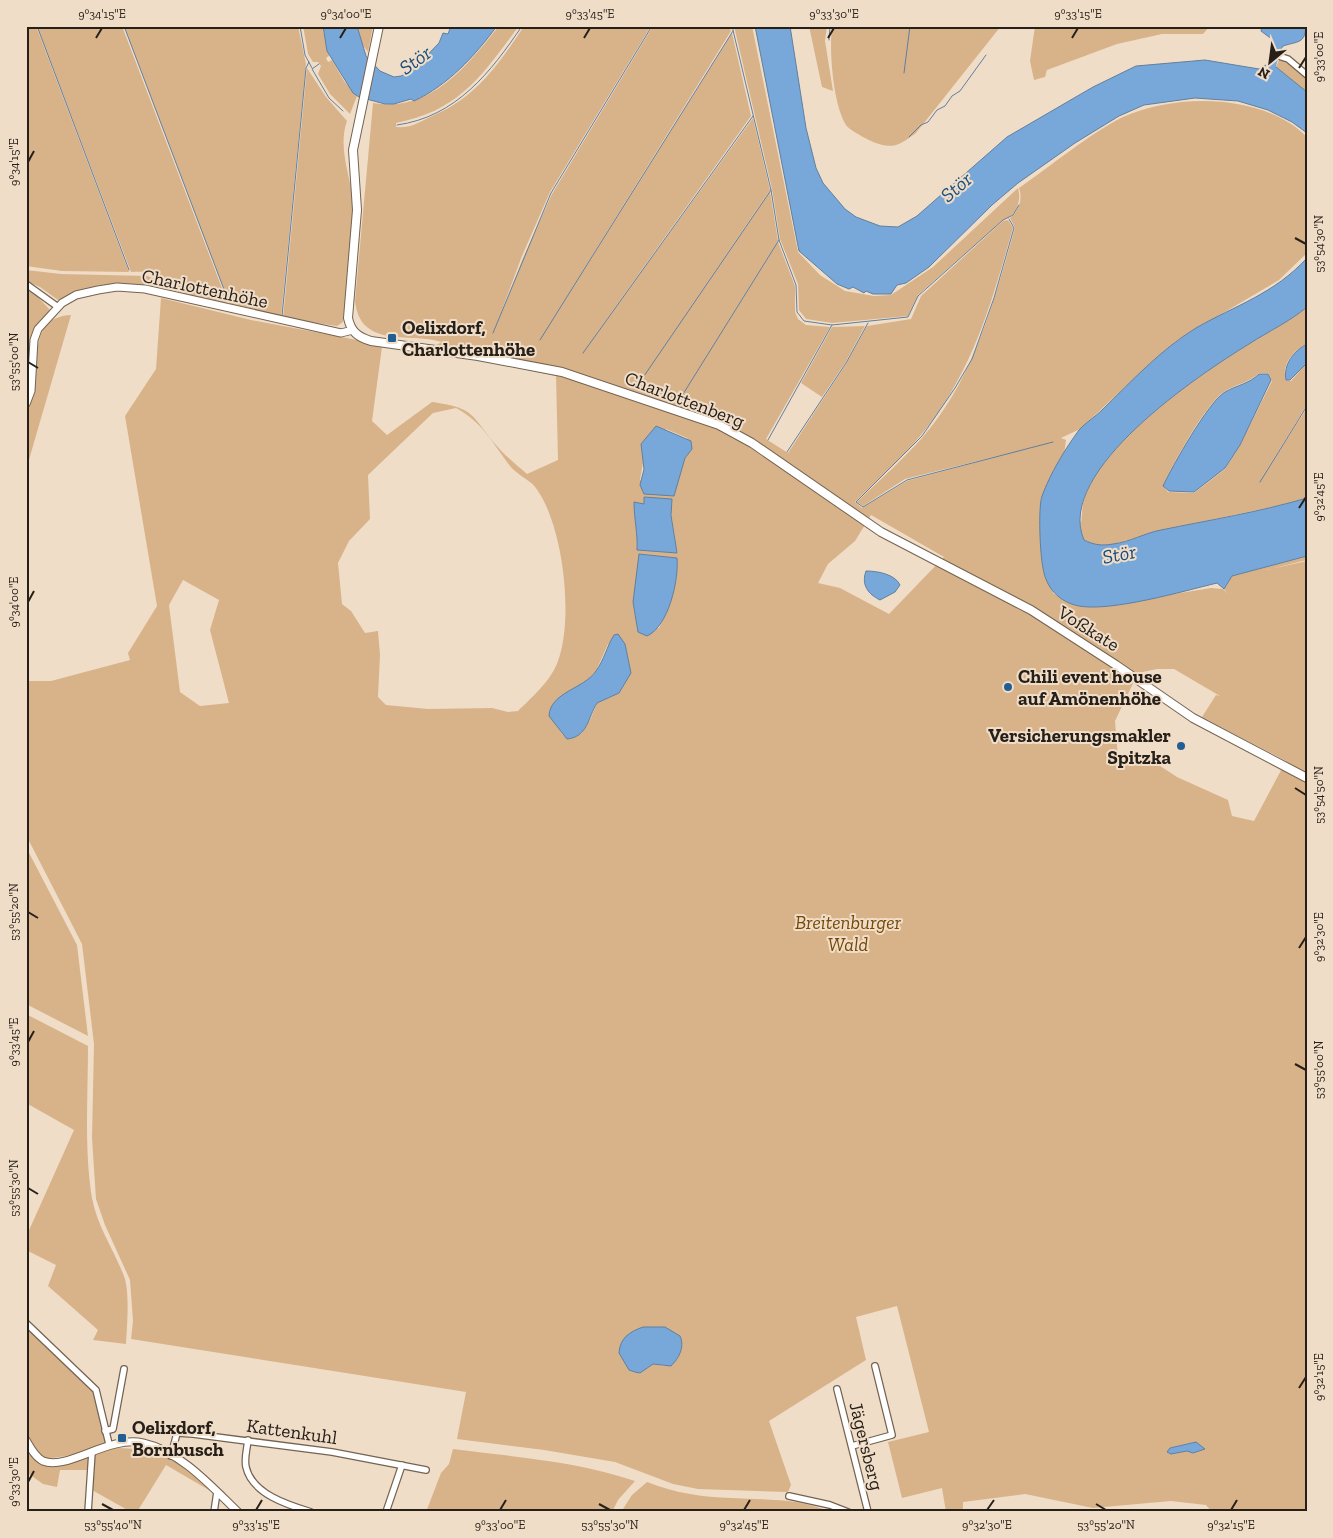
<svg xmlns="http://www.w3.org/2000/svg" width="1333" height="1538" font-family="'Zilla Slab',serif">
  <rect width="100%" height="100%" fill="#f0ddc8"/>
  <g fill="#d8b38a" fill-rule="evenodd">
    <polygon points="26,26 36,26 129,272 62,271 26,266"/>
    <path d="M 37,26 L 122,26 L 228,304 L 169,291 C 163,271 149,271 131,272 Z"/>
    <polygon points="124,26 298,26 306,64 281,317 230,305"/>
    <polygon points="303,26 322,26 329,56 326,58 328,62 332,60 344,81 357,96 350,114 330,94 318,74 321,66 318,62 313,62 308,54"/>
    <polygon points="357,26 373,26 368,52 359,40"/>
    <path d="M 499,26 L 519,26 C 483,74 460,111 396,123 L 396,127 C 410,128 416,124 428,118 C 475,99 497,67 524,26 L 651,26 L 550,192 L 522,256 L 493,334 L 523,258 L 552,194 L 653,26 L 729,26 L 731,31 L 542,337 L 732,33 L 751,116 L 584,351 L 753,118 L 770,190 L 643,377 L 770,191 L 778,241 L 681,397 L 778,242 L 795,286 L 795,312 L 798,319 L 806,325 L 830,327 L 766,439 L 788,453 L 846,364 L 867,326 L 911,319 L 921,296 L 1003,221 L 1008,220 L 1013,228 C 991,304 973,372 921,435 C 902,459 877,480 855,502 L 862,508 L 907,481 L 1006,454 L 905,479 L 863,506 L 857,502 C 879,481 902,460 922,438 C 974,379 994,301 1015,228 L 1010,218 C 1019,211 1023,199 1019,188 C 1051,166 1089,134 1123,117 C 1176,93 1263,93 1307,137 L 1307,253 L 1279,280 L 1179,339 L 1156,358 L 1080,429 L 1061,438 L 1066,440 L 1064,455 L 1041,498 L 1053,593 L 1065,601 L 1079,606 L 1093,607 L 1211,588 L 1223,589 L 1227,593 L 1224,589 L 1232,576 L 1307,556 L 1307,560 L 1266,570 L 1307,561 L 1307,1512 L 1212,1512 L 1206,1505 L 1171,1501 L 1093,1508 L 1025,1494 L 963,1502 L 963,1512 L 946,1512 L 942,1488 L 902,1498 L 888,1442 L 929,1432 L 897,1306 L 856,1317 L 866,1360 L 769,1421 L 791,1485 L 788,1492 L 698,1489 L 673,1484 L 615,1462 L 544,1450 L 457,1439 L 466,1392 L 131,1339 L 133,1321 L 130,1280 L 105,1225 L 96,1199 L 92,1138 L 94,1044 L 82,944 L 26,835 L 26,681 L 51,681 L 130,660 L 128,653 L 157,606 L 125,416 L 156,369 L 161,298 L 251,320 L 357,340 L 436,345 L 442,342 C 409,332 360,349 355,301 L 373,103 C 430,113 467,66 499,26 ZM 382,347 L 449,353 L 556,376 L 558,460 L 527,474 C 516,464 504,455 496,445 C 470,414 475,408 432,402 L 387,435 L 372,421 ZM 456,408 C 483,423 492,442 510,466 C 518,476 532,480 538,491 C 563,528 574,618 558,661 C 551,681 532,697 518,711 L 508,712 L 492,708 L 428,709 L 386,705 L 378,697 L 380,655 L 378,631 L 365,633 L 351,611 L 342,604 L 338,563 L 349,541 L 370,519 L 368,475 L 433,413 ZM 666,429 L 687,438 L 692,449 L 685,458 L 675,489 L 640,480 L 644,457 ZM 644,497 L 670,505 L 677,553 L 638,550 L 636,527 L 644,505 ZM 871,515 L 944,557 L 889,614 L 840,588 L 818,583 L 828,564 L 855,541 ZM 640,554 L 677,558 C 679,582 670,606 659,628 L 638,632 L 633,602 ZM 183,580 L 219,600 L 210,630 L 229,703 L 200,706 L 180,692 L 169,605 ZM 608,644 L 625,644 L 631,673 L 619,693 L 597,703 L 591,718 L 581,734 L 563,735 L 556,724 L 556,701 L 587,681 L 596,671 ZM 1157,669 L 1174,669 L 1220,696 L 1216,695 L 1202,717 L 1286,761 L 1254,821 L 1232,816 L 1228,800 L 1177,777 L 1151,760 L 1118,758 L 1115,721 L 1138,673 ZM 643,1327 L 665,1327 L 666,1366 L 653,1364 L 648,1366 ZM 1196,1442 L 1193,1453 L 1188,1451 L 1171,1454 L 1170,1448 Z"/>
    <path d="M 734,26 L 752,26 L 798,252 L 820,275 L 845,291 L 874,296 L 891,295 L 933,267 L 1018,188 C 1022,201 1016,216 1003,220 L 918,295 L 908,316 L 832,323 L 806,319 L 799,310 L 798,284 L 780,239 L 772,189 Z"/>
    <polygon points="809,26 827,26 825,41 833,91 822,87"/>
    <path d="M 832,26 L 1001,26 L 916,133 C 898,146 893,150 871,141 C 865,138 849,130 846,125 C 833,104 829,51 832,26 Z"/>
    <polygon points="1035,26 1210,26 1203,34 1162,34 1117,44 1047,70 1045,77 1034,80 1030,61"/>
    <polygon points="1280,58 1307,78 1307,92 1276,67"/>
    <path d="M 307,68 L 326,97 L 347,121 C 336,152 355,184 354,216 C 354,251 347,287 343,322 L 337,326 L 283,318 Z"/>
    <path d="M 26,270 L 61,274 L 148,276 L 158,281 L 161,290 C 135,284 110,281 83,290 C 75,292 67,298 58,300 L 40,287 L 26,281 Z"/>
    <path d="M 26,289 L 35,294 L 50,310 C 25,337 29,351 26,386 Z"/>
    <path d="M 1307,307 L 1307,344 C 1294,350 1281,364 1286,380 L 1291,381 L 1307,363 L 1307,405 L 1261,479 L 1307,408 L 1307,498 L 1281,505 L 1159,531 L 1115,544 L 1098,546 L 1084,540 C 1079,530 1081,525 1082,514 C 1083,453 1200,374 1249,344 C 1269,331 1289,322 1307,307 ZM 1259,373 L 1268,373 L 1272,381 L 1240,445 L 1225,469 L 1194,493 L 1168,492 L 1163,486 C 1172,465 1206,403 1225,391 C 1236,384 1249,383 1259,373 Z"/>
    <path d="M 71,315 L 26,470 C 26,453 23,430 27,413 C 28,405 33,399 34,391 C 40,362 28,317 71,315 Z"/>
    <polygon points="865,326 845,363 822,397 801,383 832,327"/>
    <polygon points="26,847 77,945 88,1036 26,1004"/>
    <path d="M 26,1014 L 88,1046 C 88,1096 84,1149 92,1198 C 97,1226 114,1250 124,1276 C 130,1293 127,1325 126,1344 L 93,1340 L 98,1330 L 48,1286 L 56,1265 L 26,1250 L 26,1237 L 74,1130 L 26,1103 Z"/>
    <polygon points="26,1326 93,1392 106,1442 78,1454 46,1459 38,1454 26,1435"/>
    <polygon points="26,1444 39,1462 91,1454 89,1470 60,1470 57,1487 43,1484 26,1472"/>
    <path d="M 111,1448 C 159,1447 180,1460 214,1493 L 166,1465 L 137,1512 L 131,1512 L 92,1490 L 95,1453 Z"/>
    <path d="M 453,1449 C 514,1457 577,1461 635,1481 L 618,1500 L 612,1512 L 426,1512 L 441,1473 L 449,1464 Z"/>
    <path d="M 647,1482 C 675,1493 702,1497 732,1498 C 765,1500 800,1498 830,1512 L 621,1512 L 632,1495 Z"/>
  </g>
  <g fill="#78a8d9" stroke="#607f9f">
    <path d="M 323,26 L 357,26 L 366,56 L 380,71 L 394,77 L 401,76 L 413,70 L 439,43 L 443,33 L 448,34 L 451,26 L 497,26 C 474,57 448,85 414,101 L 411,99 L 394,104 L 385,104 L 359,97 L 353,93 L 327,51 Z"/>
    <polygon points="755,26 790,26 806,128 816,168 823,183 845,209 856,217 880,226 898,227 917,216 1007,137 1093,87 1136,66 1205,60 1259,69 1266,65 1276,67 1307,92 1307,133 1292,122 1268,110 1238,101 1195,98 1144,105 1119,116 1075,143 1018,183 992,205 929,267 906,283 897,285 891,294 873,294 866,291 864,293 853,287 849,289 837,284 799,251"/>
    <path d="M 1262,26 L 1306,26 C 1305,44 1298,41 1283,46 L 1279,52 L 1275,52 L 1271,42 L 1273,40 L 1261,31 Z"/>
    <path d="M 1307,258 L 1307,307 C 1289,322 1269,331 1249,344 C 1200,374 1054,471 1084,540 C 1094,545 1102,546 1113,544 C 1130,542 1145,533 1161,530 C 1210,520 1259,512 1307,498 L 1307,556 L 1232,576 L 1224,589 L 1217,583 C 1184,591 1111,612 1079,606 C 1059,602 1046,588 1043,568 C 1040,554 1038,508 1042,496 C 1050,474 1065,449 1079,430 C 1085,423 1095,417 1102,410 C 1132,381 1160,350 1196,328 C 1236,305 1274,294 1307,258 Z"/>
    <path d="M 1307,344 L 1307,363 L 1290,380 L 1286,380 C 1283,364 1294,351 1307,344 Z"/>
    <path d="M 1259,374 L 1268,374 L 1271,380 L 1240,445 L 1225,468 L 1194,492 L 1169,491 L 1163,486 C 1172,467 1208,402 1225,392 C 1237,385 1249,384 1259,374 Z"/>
    <polygon points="656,426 691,441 692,449 685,458 674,496 644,494 640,485 644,469 641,444"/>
    <path d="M 644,497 L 672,499 L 671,515 L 677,553 L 637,550 C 638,534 634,519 634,502 L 644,504 Z"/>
    <path d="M 639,554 L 677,558 C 679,579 669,626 647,636 L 638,632 L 633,602 Z"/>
    <path d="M 866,571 C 877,571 895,574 900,585 L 895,592 L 880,600 C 868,594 861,585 866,571 Z"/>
    <path d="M 618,634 L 625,644 L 631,673 L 619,693 L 597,703 C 588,717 588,737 567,739 L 549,716 C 550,692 584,689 596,671 C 604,660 607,646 614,635 Z"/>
    <path d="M 643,1327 L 665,1327 L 680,1336 C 685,1347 679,1358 671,1366 L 653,1364 L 640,1373 L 635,1372 L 629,1370 L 619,1353 C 620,1338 629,1332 643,1327 Z"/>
    <polygon points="1196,1442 1205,1449 1193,1453 1187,1451 1171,1454 1167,1452 1170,1448"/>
  </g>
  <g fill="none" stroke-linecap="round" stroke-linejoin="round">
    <g stroke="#607f9f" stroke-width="1">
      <polyline points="37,26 129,270"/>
      <polyline points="124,26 225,292"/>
      <polyline points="300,26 305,55 312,68"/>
      <polyline points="732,26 771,190 779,240 796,285 797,312 804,321 832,325 908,317 918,296 1003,220 1013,215 1019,205"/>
      <polyline points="829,40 830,26"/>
      <polyline points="319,64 312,69 329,98 343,111"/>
      <polyline points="904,73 910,26"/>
      <path d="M 397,125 C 456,117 491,72 522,26"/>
      <polyline points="909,137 921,125 928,122 937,110 945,106 952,96 960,91 986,55"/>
      <polyline points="1009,219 1014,228 994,298 972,359 955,388 922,436 856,502 863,507 907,480 1053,442"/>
      <polyline points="282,316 306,68 309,62"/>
      <polyline points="493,333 551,193 652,26"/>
      <polyline points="540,340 733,31"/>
      <polyline points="583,353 753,116"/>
      <polyline points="642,379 771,190"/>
      <polyline points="680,399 779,240"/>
      <polyline points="768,440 832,325"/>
      <polyline points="787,452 846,363 868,323"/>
      <polyline points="1260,482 1307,406"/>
    </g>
    <polyline stroke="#78a8d9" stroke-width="5.5" points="1271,73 1277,53"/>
    <defs>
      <g id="minor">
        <polyline points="1272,54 1288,59 1307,75"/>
        <polyline points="26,284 58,307"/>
        <polyline points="26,1323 96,1390 109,1444"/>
        <polyline points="837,1389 868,1512"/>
        <polyline points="105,1431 113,1429 124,1369"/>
        <path d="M 248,1440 C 247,1449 244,1459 246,1467 C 252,1494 288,1505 311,1512"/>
        <polyline points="852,1446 892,1435 875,1366"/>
        <polyline points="171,1456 177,1433 193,1434 332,1452 426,1470"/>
        <polyline points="789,1496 830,1505 848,1512"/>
        <polyline points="88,1512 92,1452"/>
        <polyline points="214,1512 217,1492"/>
        <polyline points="386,1512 402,1465"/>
      </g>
      <g id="tertiary">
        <polyline points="26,404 31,391 34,340 38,329 62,303 76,295 98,290 117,287 145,289 341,333 353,330"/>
        <path d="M 26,1440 C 30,1447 35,1457 43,1461 C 67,1471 109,1435 143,1443 C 180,1451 211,1486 238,1512"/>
      </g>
      <path id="secondary" d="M 379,26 L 353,150 L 357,210 L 348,318 C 351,332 358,337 371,341 L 478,356 L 562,372 L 719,425 L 752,443 L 881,532 L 1031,610 L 1116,665 L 1193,718 L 1307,778"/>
    </defs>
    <use href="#minor" stroke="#746351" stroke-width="8"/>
    <use href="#tertiary" stroke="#746351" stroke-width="9"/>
    <use href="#secondary" stroke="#746351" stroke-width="10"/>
    <use href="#minor" stroke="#fff" stroke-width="5.5"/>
    <use href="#tertiary" stroke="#fff" stroke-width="7"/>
    <use href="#secondary" stroke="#fff" stroke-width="8"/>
  </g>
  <path fill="none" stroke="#272019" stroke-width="2" d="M 96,38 L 102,28M 340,38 L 346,28M 584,38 L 590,28M 828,38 L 834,28M 1072,38 L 1078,28M 1299,68 L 1306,57M 28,162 L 34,151M 1295,238 L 1306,244M 28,362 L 38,368M 1299,508 L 1306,497M 28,602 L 34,591M 1295,788 L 1306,795M 28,912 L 38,918M 1299,948 L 1306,937M 28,1042 L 34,1031M 1295,1064 L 1306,1070M 28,1188 L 38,1194M 1299,1388 L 1306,1377M 28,1482 L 34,1471M 102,1504 L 113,1510M 599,1504 L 610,1510M 1096,1504 L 1106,1510M 256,1510 L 262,1500M 500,1510 L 506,1500M 744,1510 L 750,1500M 987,1510 L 994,1500M 1231,1510 L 1237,1500"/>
  <g fill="#205e94" stroke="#f0ddc8" stroke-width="2">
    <rect x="387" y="333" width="10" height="10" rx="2.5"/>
    <circle cx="1008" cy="687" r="5"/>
    <circle cx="1181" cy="746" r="5"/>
    <rect x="117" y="1433" width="10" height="10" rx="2.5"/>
  </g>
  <g text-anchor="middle" stroke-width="4" stroke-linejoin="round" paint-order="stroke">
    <g font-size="19" fill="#272019" stroke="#f0ddc8">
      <text transform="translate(205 288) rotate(12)" y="7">Charlottenhöhe</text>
      <text transform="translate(685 399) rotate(21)" y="7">Charlottenberg</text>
      <text transform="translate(1089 628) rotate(32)" y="7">Voßkate</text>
      <text transform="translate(292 1431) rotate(8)" y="7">Kattenkuhl</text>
      <text transform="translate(867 1446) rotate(76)" y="7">Jägersberg</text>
    </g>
    <g font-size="19" font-weight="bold" fill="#272019" stroke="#f0ddc8" text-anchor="start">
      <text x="402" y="334">Oelixdorf,<tspan x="402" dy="22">Charlottenhöhe</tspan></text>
      <text x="1018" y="683">Chili event house<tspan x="1018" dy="22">auf Amönenhöhe</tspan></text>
      <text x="1171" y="742" text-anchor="end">Versicherungsmakler<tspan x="1171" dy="22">Spitzka</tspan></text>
      <text x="132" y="1434">Oelixdorf,<tspan x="132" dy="22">Bornbusch</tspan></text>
    </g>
    <g font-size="19" font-style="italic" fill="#754806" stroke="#f0ddc8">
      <text x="848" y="929">Breitenburger<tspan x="848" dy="22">Wald</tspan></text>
    </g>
    <g font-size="20" font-style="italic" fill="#1b4e7c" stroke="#f0ddc8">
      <text transform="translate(415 60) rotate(-36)" y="7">Stör</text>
      <text transform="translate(956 187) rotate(-41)" y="7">Stör</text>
      <text transform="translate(1119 554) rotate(-11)" y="7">Stör</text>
    </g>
  </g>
  <rect width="1333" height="1538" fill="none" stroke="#f0ddc8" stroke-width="55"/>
  <g transform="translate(1270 62) rotate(209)" stroke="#f0ddc8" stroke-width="4" paint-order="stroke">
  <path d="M0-4L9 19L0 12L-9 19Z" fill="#272019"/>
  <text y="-8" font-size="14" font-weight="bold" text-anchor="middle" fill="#272019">N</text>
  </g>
  <rect x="28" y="28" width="1278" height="1482" fill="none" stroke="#272019" stroke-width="2"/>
  <g font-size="12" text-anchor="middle" fill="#272019">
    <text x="102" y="18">9°34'15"E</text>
    <text x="346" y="18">9°34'00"E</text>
    <text x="590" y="18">9°33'45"E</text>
    <text x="834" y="18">9°33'30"E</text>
    <text x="1078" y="18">9°33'15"E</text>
    <text transform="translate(1319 57) rotate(-90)" y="4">9°33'00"E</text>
    <text transform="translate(14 162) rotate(-90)" y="4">9°34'15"E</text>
    <text transform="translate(1319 244) rotate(-90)" y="4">53°54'30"N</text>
    <text transform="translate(14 362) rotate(-90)" y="4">53°55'00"N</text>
    <text transform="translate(1319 497) rotate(-90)" y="4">9°32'45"E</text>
    <text transform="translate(14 602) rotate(-90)" y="4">9°34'00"E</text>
    <text transform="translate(1319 795) rotate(-90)" y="4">53°54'50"N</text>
    <text transform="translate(14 912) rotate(-90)" y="4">53°55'20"N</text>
    <text transform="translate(1319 937) rotate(-90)" y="4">9°32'30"E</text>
    <text transform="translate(14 1042) rotate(-90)" y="4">9°33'45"E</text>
    <text transform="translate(1319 1070) rotate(-90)" y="4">53°55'00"N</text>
    <text transform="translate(14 1188) rotate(-90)" y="4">53°55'30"N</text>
    <text transform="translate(1319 1377) rotate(-90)" y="4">9°32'15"E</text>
    <text transform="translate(14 1482) rotate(-90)" y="4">9°33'30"E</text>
    <text x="113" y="1529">53°55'40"N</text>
    <text x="256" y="1529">9°33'15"E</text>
    <text x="500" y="1529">9°33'00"E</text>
    <text x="610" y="1529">53°55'30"N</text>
    <text x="744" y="1529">9°32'45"E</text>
    <text x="987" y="1529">9°32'30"E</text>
    <text x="1106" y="1529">53°55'20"N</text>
    <text x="1231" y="1529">9°32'15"E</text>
  </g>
</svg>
